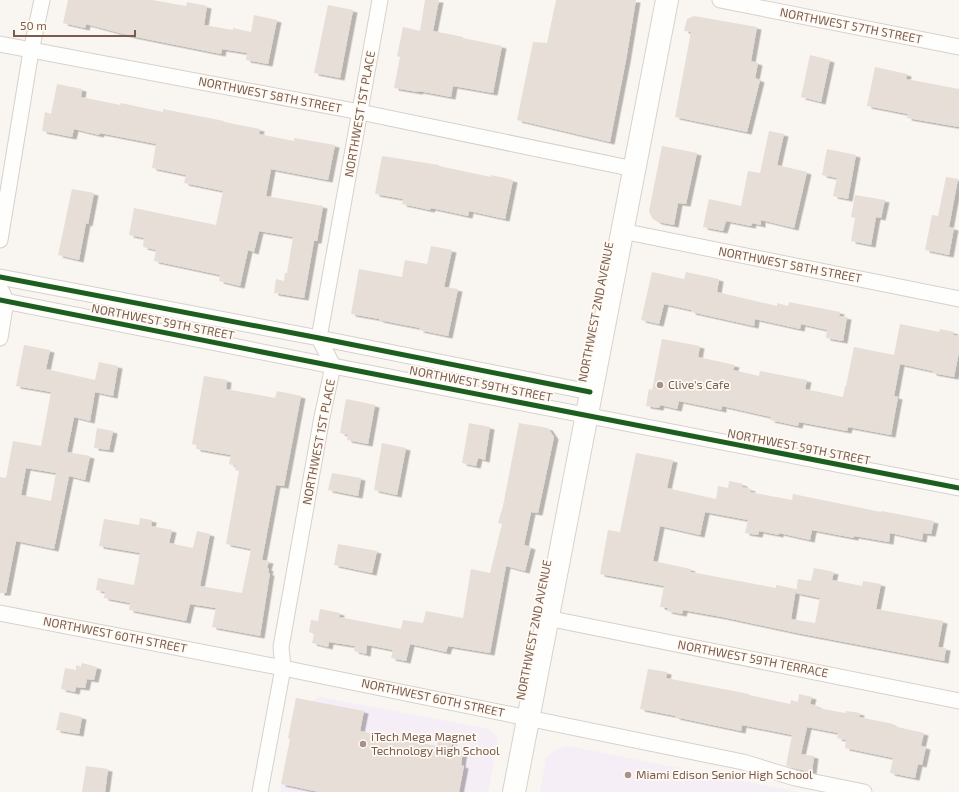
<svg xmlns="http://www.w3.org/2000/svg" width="959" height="792" font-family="'Exo 2',sans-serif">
  <defs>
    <filter id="shadow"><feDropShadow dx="4.5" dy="2.5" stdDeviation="0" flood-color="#0004"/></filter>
  </defs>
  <rect width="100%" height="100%" fill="#f9f5f0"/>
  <g fill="#f6eef6">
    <polygon points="320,697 490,729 498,739 488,792 280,792 296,709"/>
    <polygon points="568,746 799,792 540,792 546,758 556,749"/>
  </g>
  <g fill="#e6ded7" fill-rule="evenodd" filter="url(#shadow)">
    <polygon points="68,0 152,0 186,6 187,2 207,6 204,25 233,30 233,28 251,32 254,15 277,20 268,64 246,60 247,53 222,49 221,54 131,36 86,24 85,28 63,23"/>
    <polygon points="425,0 439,0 433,31 463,37 463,38 502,46 493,93 453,86 451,97 419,91 418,92 394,88 400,57 397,56 403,27 420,31"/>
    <polygon points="556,0 636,0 626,60 610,142 517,120 533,42 547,43"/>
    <polygon points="328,5 353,10 340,78 314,73"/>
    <polygon points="694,16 757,27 751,61 758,63 755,78 760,80 747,132 675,117 691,32 684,31 687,19"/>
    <polygon points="810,55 830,60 821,102 801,97"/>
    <polygon points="875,67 907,74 906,79 959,89 959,127 907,118 908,114 867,106"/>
    <polygon points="57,84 82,89 81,97 120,105 121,103 163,112 163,109 224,121 224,122 260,129 259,134 294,141 294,138 335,145 328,180 271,169 266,196 323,206 317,241 314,241 304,298 274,293 276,279 284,281 285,273 287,273 293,237 259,231 254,252 248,250 240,286 219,281 220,275 154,261 156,250 143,247 144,238 129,235 134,208 216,225 223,191 184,183 186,175 152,168 156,144 100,133 99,135 74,129 72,137 42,131 45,112 51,114"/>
    <polygon points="769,131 784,134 777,165 807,172 794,228 761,220 761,225 752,223 751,226 726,221 723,231 703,227 709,199 741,206 748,171 760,173"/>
    <polygon points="662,146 697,153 686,204 678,203 674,225 658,222 653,219 651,216 649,211"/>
    <polygon points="827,149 856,155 848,199 833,196 837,178 822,175"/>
    <polygon points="382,156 439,165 439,166 491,177 491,175 513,180 505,219 469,211 468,216 431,208 430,210 402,204 403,199 375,194"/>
    <polygon points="946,177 958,179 949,227 954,228 949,255 925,250 932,215 938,216"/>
    <polygon points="72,189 94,193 88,224 86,223 79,260 58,255"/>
    <polygon points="855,195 885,200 881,218 876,217 871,245 851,241 855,218 851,217"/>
    <polygon points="431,246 452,250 444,287 458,289 448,336 419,330 420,328 379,320 379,319 351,314 359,269 402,277 405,260 427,264"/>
    <polygon points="652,272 684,279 686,272 719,279 717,292 777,306 777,303 788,306 789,302 840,312 839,316 847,317 843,341 826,338 827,330 801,324 800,329 755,319 754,326 691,312 691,310 664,304 659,324 641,320"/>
    <polygon points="900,324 939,332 940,329 954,332 953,335 959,336 959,352 954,377 932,373 932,371 900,364 894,396 898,397 891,435 848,427 847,431 799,422 798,426 770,420 771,417 722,406 722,410 679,401 677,409 660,405 659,408 646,406 649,389 652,390 662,339 700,346 698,357 735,365 733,370 759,376 760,371 807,380 805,389 843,397 845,386 846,386 854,347 894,355"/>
    <path d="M 24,345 L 50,350 L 46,369 L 95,380 L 99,362 L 118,366 L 113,396 L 95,392 L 90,421 L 74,417 L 67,452 L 90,456 L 85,480 L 69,476 L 54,549 L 16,541 L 6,593 L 0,593 L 0,477 L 6,478 L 13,441 L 41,446 L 51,392 L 16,386 ZM 26,468 L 56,473 L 51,501 L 21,495 Z"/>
    <polygon points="204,376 227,380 226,389 275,398 277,391 301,396 284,486 276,485 262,560 269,561 267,568 269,569 268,573 270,573 260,636 212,627 216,608 190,604 186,621 129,610 130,603 104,598 105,592 96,590 98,578 134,585 140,553 99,546 104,519 139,525 140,518 152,520 151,526 172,530 169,543 193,548 197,531 210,534 200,586 242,593 251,549 226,544 230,522 239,471 235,470 236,466 229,464 231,455 196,449 197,445 192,444"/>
    <polygon points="346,399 375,405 368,444 347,440 348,435 340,433"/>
    <polygon points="469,423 490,427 485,460 478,458 476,466 462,463"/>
    <polygon points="519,423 548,428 554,437 538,513 531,512 524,545 531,547 525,571 506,566 490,653 448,646 446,652 410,644 406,661 391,658 393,650 367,645 366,654 354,651 355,646 329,642 328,647 312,643 314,634 309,632 311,620 318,621 320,609 340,613 339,617 401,629 403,620 423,623 426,611 463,618 471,569 490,573 502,524 498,523 503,506"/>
    <polygon points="97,428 113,431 109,450 94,448"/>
    <polygon points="382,443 406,448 397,495 374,490"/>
    <polygon points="636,453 673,460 667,488 716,499 718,486 728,488 729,481 743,484 742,487 751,489 750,492 792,500 793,494 881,512 881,511 934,521 931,534 923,533 922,540 890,533 889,542 854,536 854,538 812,530 810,540 779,533 779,535 759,531 758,535 745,533 748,520 705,512 700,535 660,526 653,561 691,569 691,572 776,588 776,585 796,589 791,619 815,623 820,598 796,593 798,579 811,581 814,568 834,572 832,580 862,586 863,581 881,584 876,609 943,621 938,647 946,648 944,661 797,633 722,617 683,610 682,614 667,611 668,608 660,607 664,586 600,574 608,530 620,532"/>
    <polygon points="332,473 361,478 358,496 328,490"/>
    <polygon points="338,544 377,551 372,573 334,565"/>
    <polygon points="82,663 97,667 94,680 87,679 85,688 76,687 75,692 61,689 65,668 76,670 76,665 81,667"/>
    <polygon points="648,669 667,672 666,678 749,694 749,695 790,704 791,700 798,702 799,694 812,697 810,704 818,706 818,708 845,713 846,711 860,713 859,717 893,724 893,726 924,733 921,746 926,747 922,765 918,764 915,778 890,773 893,758 845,748 846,740 837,738 838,733 807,727 801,754 814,756 812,772 797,769 786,766 792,735 742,725 741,731 675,717 676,716 640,709"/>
    <polygon points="296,698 364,711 360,731 437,746 438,738 453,740 451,748 463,751 461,765 464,766 459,792 319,792 281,784 290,739 288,738"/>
    <polygon points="60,712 82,717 79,734 56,730"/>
    <polygon points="86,766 108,769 105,792 82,792"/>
  </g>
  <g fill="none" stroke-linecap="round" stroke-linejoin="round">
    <defs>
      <g id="street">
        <polyline points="720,0 959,47"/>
        <polyline points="0,44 360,112 634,169"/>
        <polyline points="622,231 959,299"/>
        <polyline points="0,240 31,51 42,0"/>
        <polyline points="0,277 319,338 590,392"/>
        <polyline points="0,300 333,366 959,488"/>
        <polyline points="0,338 6,301 2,292"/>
        <polyline points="0,613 283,668 743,762 795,778 864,792"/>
        <polyline points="547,618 959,701"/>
        <polyline points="260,792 283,668 281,647 322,417 333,366 319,338 380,0"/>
      </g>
      <polyline id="secondary" points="514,792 667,0"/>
    </defs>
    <use href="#street" stroke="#d7d1cb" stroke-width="17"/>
    <use href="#secondary" stroke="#d9d2cb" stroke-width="24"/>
    <use href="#street" stroke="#fefefd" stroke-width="15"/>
    <use href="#secondary" stroke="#fefefd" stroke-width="22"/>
    <defs>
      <g id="cycleway">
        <polyline points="0,277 319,338 590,392"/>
        <polyline points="0,300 333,366 959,488"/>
      </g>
    </defs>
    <use href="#cycleway" stroke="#fffaf3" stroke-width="8"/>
    <use href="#cycleway" stroke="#1b5e20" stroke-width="5"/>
  </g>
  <g fill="#a69286" stroke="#fffaf3" stroke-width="1.5">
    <circle cx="660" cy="385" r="4"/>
    <circle cx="363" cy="744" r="4"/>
    <circle cx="628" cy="775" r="4"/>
  </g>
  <g text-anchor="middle" stroke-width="3.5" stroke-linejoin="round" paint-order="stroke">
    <g font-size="12" fill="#7a5c4d" stroke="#fffaf3">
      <text transform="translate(851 26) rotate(11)" y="4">NORTHWEST 57TH STREET</text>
      <text transform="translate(270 95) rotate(11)" y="4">NORTHWEST 58TH STREET</text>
      <text transform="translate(360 114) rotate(-80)" y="4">NORTHWEST 1ST PLACE</text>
      <text transform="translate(790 265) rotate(11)" y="4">NORTHWEST 58TH STREET</text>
      <text transform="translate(596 312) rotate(-79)" y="4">NORTHWEST 2ND AVENUE</text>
      <text transform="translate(163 322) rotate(11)" y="4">NORTHWEST 59TH STREET</text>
      <text transform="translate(481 384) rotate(11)" y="4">NORTHWEST 59TH STREET</text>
      <text transform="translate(319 442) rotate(-79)" y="4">NORTHWEST 1ST PLACE</text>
      <text transform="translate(799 447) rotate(11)" y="4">NORTHWEST 59TH STREET</text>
      <text transform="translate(534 630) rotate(-79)" y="4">NORTHWEST 2ND AVENUE</text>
      <text transform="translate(115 635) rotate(11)" y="4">NORTHWEST 60TH STREET</text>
      <text transform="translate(753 659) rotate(11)" y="4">NORTHWEST 59TH TERRACE</text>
      <text transform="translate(433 698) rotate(12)" y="4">NORTHWEST 60TH STREET</text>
    </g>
    <g font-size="12" fill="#7a5c4d" stroke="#fffaf3" text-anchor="start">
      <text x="668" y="389">Clive's Cafe</text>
      <text x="371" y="741">iTech Mega Magnet<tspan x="371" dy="14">Technology High School</tspan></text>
      <text x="636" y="779">Miami Edison Senior High School</text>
    </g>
  </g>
  <path d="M14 30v6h121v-6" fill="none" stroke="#7a5c4d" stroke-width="2"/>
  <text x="20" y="30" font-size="12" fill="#7a5c4d" stroke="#fffaf3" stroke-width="3" paint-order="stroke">50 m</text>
</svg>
